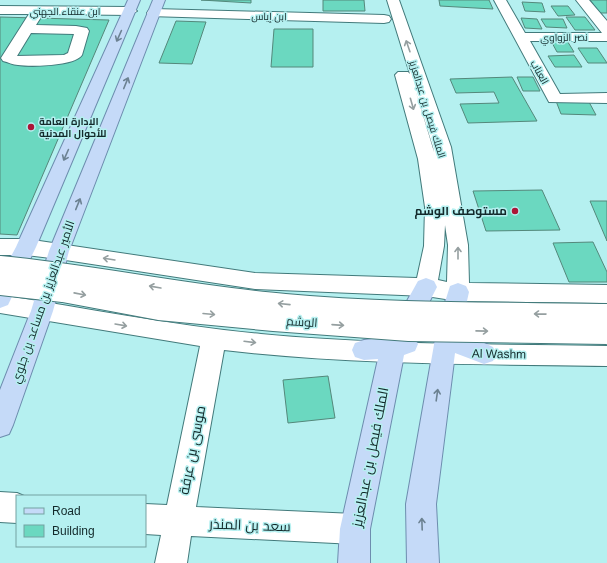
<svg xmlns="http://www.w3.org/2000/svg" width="607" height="563" font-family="Arial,Cairo,sans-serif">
  <rect width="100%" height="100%" fill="#b5f0f0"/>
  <g fill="#6bd8c0" stroke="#54887b">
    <polygon points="201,0 251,0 251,3"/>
    <polygon points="323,0 364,0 365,11 323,11"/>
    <polygon points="439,0 489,0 493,9 440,6"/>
    <polygon points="590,0 607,0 607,13 600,13"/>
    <polygon points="522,2 542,3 545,12 525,11"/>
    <polygon points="551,6 568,6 575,15 558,16"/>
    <polygon points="0,17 109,20 17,235 0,234"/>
    <polygon points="566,17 585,17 595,30 575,30"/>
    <polygon points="521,18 537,19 542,29 525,28"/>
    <polygon points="541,19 563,19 567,28 546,27"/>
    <polygon points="176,21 206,22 192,64 159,63"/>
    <polygon points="274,29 313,29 313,67 271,67"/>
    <polygon points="550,39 566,39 574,52 557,52"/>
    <polygon points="578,48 597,48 607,63 588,63"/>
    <polygon points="574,55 582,67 555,67 548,56"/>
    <polygon points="512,77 537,121 468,123 460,104 499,103 494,92 456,93 450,79"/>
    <polygon points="517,77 533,77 540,91 523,91"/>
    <polygon points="556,101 589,102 596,115 561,114"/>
    <polygon points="542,190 560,230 486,231 473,191"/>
    <polygon points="590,201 607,201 607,241"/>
    <polygon points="593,242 607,272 607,282 569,282 553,243"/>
    <polygon points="328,376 335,418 288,423 283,380"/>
  </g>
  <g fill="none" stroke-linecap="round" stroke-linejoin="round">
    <defs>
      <g id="minor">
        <path d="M 387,0 L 399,0 L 451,147 L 468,245 L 469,283 L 607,285 L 607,303 L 458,301 L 426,296 L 255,289 L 59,259 L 26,255 L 0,255 L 0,239 L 26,239 L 255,273 L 417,278 L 424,246 L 425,207 L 418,159 L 395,75 L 398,72 L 408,72 L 410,74 ZM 415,89 L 433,147 L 434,152 ZM 445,225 L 448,245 L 447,282 L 438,280 L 444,246 Z"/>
        <polygon points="494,0 506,0 525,33 602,33 576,0 589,0 607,21 607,41 530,41 560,94 607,93 607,103 549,102"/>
        <path d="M 0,6 L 130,7 L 137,11 L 130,15 L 43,14 L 36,25 L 76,26 L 87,28 L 89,31 L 82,55 C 75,66 31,67 18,65 C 13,65 8,62 3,61 L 1,58 L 29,14 L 0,14 ZM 31,33 L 74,34 L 68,53 L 64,55 L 17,56 Z"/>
        <polygon points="154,9 384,15 389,16 391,19 389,22 384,23 149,16 147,13 149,10"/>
        <path d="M 0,295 C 87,308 174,326 261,334 C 376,345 492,344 607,346 L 607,366 C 479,364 351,365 224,350 L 196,507 L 355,514 L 366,518 L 370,529 L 366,540 L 355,544 L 191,536 L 187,563 L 155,563 L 161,535 L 145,534 L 145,504 L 167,505 L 200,346 L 0,313 Z"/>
        <polygon points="0,492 17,493 24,496 17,496 17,523 0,522"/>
      </g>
      <g id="major">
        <polygon points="128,0 140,0 36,247 8,305 0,308 0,277 16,247"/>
        <polygon points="153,0 165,0 69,251 53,311 13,425 9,434 0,437 0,390 31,311 49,251"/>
        <polygon points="426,278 434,281 437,287 412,336 418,344 415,351 404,355 370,529 370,563 338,563 340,529 378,359 364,360 355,357 352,350 355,343 364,340 387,337 418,281"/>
        <polygon points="458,283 466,286 469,292 460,332 493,347 496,354 493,361 484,364 455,353 436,504 439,563 407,563 406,504 435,339 425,327 429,320 437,317 440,318 450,286"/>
      </g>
    </defs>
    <use href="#minor" stroke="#427a7b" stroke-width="2"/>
    <use href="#major" stroke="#6d8dae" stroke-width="2"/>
    <use href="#minor" fill="#fff" fill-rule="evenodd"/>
    <use href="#major" fill="#c5daf8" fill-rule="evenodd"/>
    <defs>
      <g id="minor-bridge">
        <path d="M 0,267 C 96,276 190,297 285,305 C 392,315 500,313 607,315"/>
        <polyline points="0,284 63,291 159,309 274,320 409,330 607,333"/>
      </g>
    </defs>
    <use href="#minor-bridge" stroke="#427a7b" stroke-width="24" stroke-linecap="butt"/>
    <use href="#minor-bridge" stroke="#fff" stroke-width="22"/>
  </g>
  <defs><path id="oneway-shaft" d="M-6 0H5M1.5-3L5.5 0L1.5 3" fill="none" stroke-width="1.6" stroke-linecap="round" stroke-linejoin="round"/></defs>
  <g stroke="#6c8292">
    <use href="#oneway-shaft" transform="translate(119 36) rotate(114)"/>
    <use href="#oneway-shaft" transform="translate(126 83) rotate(-68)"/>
    <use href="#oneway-shaft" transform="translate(66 155) rotate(114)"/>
    <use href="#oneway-shaft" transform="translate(78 204) rotate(-68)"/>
    <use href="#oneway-shaft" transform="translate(437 395) rotate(-82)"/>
    <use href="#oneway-shaft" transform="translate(422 524) rotate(-92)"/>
  </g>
  <g stroke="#959fa0">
    <use href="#oneway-shaft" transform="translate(408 46) rotate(-109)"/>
    <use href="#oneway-shaft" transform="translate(412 104) rotate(74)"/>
    <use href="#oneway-shaft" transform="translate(458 253) rotate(-90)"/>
    <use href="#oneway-shaft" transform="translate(109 259) rotate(-171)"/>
    <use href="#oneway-shaft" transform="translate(155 287) rotate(-170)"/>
    <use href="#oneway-shaft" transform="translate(80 294) rotate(11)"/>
    <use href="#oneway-shaft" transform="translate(284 304) rotate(-174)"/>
    <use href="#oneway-shaft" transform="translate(209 314) rotate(5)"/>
    <use href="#oneway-shaft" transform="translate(540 314) rotate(-179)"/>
    <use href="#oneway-shaft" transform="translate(121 325) rotate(10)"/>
    <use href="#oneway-shaft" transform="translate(338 325) rotate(4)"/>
    <use href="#oneway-shaft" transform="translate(482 331) rotate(1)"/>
    <use href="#oneway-shaft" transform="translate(250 342) rotate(7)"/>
  </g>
  <g fill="#ab1536" stroke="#b5f0f0" stroke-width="1.5">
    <circle cx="31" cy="127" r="4"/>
    <circle cx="515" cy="211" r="4"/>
  </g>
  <g text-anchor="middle" stroke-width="3" stroke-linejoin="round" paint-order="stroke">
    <g font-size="10" fill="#132a2b" stroke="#b5f0f0">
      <text x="65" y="15">ابن عنقاء الجهني</text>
      <text transform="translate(269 16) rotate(1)" y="4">ابن إياس</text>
      <text transform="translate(564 37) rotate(-1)" y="4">نصر الزواوي</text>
      <text transform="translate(540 72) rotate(61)" y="4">العناب</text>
      <text transform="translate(428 109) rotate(73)" y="4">الملك فيصل بن عبدالعزيز</text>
    </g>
    <g font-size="10" font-weight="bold" fill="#132a2b" stroke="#b5f0f0" text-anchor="start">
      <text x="39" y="125">الإدارة العامة<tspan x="39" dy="12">للأحوال المدنية</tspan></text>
    </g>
    <g font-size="12" font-weight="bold" fill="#132a2b" stroke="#b5f0f0" text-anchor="end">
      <text x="507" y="215">مستوصف الوشم</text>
    </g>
    <g font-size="12" fill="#132a2b" stroke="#b5f0f0">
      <text transform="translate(43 302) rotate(-71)" y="4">الأمير عبدالعزيز بن مساعد بن جلوي</text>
      <text transform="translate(302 322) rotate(4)" y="4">الوشم</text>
      <text transform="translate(499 354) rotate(1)" y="4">Al Washm</text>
    </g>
    <g font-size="14" fill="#132a2b" stroke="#b5f0f0">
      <text transform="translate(192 450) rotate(-79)" y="5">موسى بن عرفة</text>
      <text transform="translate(370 457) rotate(-79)" y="5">الملك فيصل بن عبدالعزيز</text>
      <text transform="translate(250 525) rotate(2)" y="5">سعد بن المنذر</text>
    </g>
  </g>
  <rect x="16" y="495" width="130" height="52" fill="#b5f0f0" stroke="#74a1a1"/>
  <rect x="24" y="508" width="20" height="6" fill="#c5daf8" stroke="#74a1a1"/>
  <text x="52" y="515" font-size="12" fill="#132a2b">Road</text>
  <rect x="24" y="525" width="20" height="12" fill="#6bd8c0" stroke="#74a1a1"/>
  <text x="52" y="535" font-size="12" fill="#132a2b">Building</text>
</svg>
